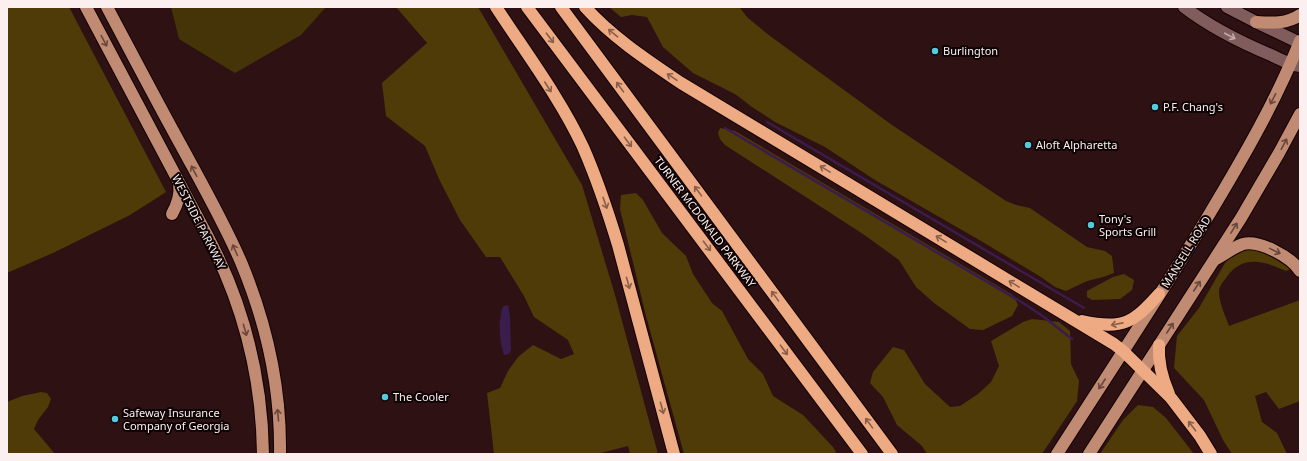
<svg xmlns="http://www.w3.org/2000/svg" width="1307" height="461" font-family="'Noto Sans',sans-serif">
  <rect width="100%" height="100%" fill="#2e1113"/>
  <polygon fill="#463409" points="171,7 326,7 301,35 235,73 179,39"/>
  <g fill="#4f3b07">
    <polygon points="7,7 69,7 166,192 130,215 55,252 7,273"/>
    <polygon points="396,7 478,7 582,185 615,295 658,454 630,454 628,446 597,454 494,454 487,393 500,388 508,371 518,357 533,345 561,359 574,354 568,340 534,317 524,296 500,257 486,257 460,220 440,181 425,146 386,116 382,83 427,43"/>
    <polygon points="609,7 739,7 748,18 770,36 892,125 1006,201 1016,205 1030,208 1087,247 1105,251 1112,256 1114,273 1103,277 1087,281 1066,291 1055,287 1041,277 981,241 875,180 825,147 775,122 752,107 735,94 693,73 663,47 647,17 632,15 621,17"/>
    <polygon points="720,128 735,131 1013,295 1018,305 1012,316 983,330 970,329 934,303 916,287 899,260 863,234 725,145 720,139 718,133"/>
    <polygon points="636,193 643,200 662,233 686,256 693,274 712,303 722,311 748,359 763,374 773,396 803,415 833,447 837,454 684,454 646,316 620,209 621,195"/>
    <path d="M 1256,247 L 1291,269 L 1286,271 C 1264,261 1242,254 1226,278 C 1224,281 1219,286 1219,291 C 1219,303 1225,315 1229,326 L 1300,300 L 1300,401 L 1279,409 L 1266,392 L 1255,396 L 1262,422 L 1277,433 L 1287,454 L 1232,454 L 1223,440 L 1204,400 L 1174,368 L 1177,336 L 1199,308 L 1225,263 L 1234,254 Z"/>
    <polygon points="1124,274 1134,280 1132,290 1120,299 1092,300 1087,297 1087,291 1113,277"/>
    <polygon points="1032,319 1059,322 1070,331 1071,364 1079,381 1077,401 1042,454 927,454 922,446 897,425 883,397 870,383 873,372 893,347 904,350 925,384 950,407 960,406 978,394 991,382 999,366 991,341 1023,322"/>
    <polygon points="41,392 47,393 51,399 48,407 38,420 34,429 55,454 7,454 7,402 22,396"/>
    <polygon points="1138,405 1153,407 1166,418 1194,454 1100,454 1123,420"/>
  </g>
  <path fill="#3a1d4d" d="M 508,305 L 510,316 L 511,350 L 509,354 L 504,355 C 499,341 498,320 503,306 Z"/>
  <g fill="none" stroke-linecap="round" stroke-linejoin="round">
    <g stroke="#3a1d4d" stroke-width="2.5">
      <polyline points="767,122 1084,308"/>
      <polyline points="725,128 1023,303 1044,317 1072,339"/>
    </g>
    <defs>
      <g id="minor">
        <path d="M 1184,7 C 1210,27 1240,42 1271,55 C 1280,59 1290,65 1300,66"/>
        <polyline points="1227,7 1256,22 1300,43"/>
      </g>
      <g id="major">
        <path d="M 86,7 L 207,235 C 243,303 262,377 263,454"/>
        <path d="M 107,7 C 132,54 157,102 183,149 C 203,186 224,223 241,262 C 266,322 281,389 280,454"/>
        <path d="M 1256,22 C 1272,23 1287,24 1300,15"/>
        <path d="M 172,214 C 177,205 181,195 179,184"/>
        <path d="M 1216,259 C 1225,254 1234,247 1243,244 C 1260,240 1291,257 1300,271"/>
        <path d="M 1057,454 C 1108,374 1161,295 1210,213 C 1243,158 1276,101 1300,41"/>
        <polyline points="1089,454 1241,218 1279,153 1300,114"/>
      </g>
      <g id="highway">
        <path d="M 496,7 C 526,53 560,98 583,147 C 597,179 608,212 618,245 L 674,454"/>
        <polyline points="527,7 862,454"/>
        <polyline points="561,7 892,454"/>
        <path d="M 585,7 C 612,37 647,60 681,83 L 1114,344 L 1123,351 L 1171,398 L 1200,436 L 1211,454"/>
        <path d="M 1082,321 C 1123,330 1133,323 1159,294"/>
        <path d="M 1159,345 C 1158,362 1162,378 1169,394"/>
      </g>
    </defs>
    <use href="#minor" stroke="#140002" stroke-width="14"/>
    <use href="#major" stroke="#140002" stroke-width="14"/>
    <use href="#highway" stroke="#140002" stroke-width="14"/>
    <use href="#minor" stroke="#805c5c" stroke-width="12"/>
    <use href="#major" stroke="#c18b73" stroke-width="12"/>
    <use href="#highway" stroke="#edaa83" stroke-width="12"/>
  </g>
  <defs><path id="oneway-shaft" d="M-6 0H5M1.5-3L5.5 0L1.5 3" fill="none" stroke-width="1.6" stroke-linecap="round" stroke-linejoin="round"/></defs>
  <g stroke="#895f4a">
    <use href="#oneway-shaft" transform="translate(613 33) rotate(-140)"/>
    <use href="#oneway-shaft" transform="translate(550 38) rotate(53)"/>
    <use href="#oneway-shaft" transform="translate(672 77) rotate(-146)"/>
    <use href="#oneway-shaft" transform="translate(548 87) rotate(57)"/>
    <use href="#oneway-shaft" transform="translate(620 87) rotate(-126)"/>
    <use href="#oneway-shaft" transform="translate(628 142) rotate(53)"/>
    <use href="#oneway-shaft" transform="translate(825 169) rotate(-149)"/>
    <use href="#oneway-shaft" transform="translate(698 191) rotate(-126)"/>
    <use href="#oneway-shaft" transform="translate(605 203) rotate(71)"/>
    <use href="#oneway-shaft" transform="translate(941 239) rotate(-149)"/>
    <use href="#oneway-shaft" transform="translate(707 246) rotate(53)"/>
    <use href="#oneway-shaft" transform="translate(628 283) rotate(75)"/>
    <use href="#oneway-shaft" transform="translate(1014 284) rotate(-149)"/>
    <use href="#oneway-shaft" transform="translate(775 296) rotate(-126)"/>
    <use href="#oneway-shaft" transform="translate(1117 324) rotate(169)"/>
    <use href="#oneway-shaft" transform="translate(784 350) rotate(53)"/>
    <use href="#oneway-shaft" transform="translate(662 408) rotate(75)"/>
    <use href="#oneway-shaft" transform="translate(869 423) rotate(-126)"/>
    <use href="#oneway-shaft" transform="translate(1192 426) rotate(-127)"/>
  </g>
  <use stroke="#c4adad" href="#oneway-shaft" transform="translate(1230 36) rotate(28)"/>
  <g stroke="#68473c">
    <use href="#oneway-shaft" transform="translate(104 41) rotate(62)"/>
    <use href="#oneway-shaft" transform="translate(1273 99) rotate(117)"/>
    <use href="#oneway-shaft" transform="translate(1284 144) rotate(-62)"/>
    <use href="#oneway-shaft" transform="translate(194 171) rotate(-118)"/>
    <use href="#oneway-shaft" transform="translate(1234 228) rotate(-58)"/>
    <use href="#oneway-shaft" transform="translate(235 250) rotate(-114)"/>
    <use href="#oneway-shaft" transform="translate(1275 251) rotate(26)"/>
    <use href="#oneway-shaft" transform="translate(1197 286) rotate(-57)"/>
    <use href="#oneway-shaft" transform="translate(1170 328) rotate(-57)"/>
    <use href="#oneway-shaft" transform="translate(245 330) rotate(74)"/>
    <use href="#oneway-shaft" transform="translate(1102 384) rotate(123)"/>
    <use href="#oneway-shaft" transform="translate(278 415) rotate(-95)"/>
  </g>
  <g fill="#54cade" stroke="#0e0304" stroke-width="1.5">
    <circle cx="935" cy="51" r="4"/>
    <circle cx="1155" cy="107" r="4"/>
    <circle cx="1028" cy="145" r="4"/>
    <circle cx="1091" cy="225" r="4"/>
    <circle cx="385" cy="397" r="4"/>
    <circle cx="115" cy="419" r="4"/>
  </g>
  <g text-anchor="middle" stroke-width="4" stroke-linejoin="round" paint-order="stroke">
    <g font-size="11" fill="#fcefef" stroke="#0e0304" text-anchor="start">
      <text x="943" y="55">Burlington</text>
      <text x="1163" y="111">P.F. Chang's</text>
      <text x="1036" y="149">Aloft Alpharetta</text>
      <text x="1099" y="223">Tony's<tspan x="1099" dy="13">Sports Grill</tspan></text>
      <text x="393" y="401">The Cooler</text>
      <text x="123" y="417">Safeway Insurance<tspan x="123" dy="13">Company of Georgia</tspan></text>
    </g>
    <g font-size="11" fill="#fcefef" stroke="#0e0304">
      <text transform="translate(199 222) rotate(63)" y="4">WESTSIDE PARKWAY</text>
      <text transform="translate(705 222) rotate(53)" y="4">TURNER MCDONALD PARKWAY</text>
      <text transform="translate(1186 252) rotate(-58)" y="4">MANSELL ROAD</text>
    </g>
  </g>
  <rect width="1307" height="461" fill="none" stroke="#fcefef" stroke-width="16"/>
</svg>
